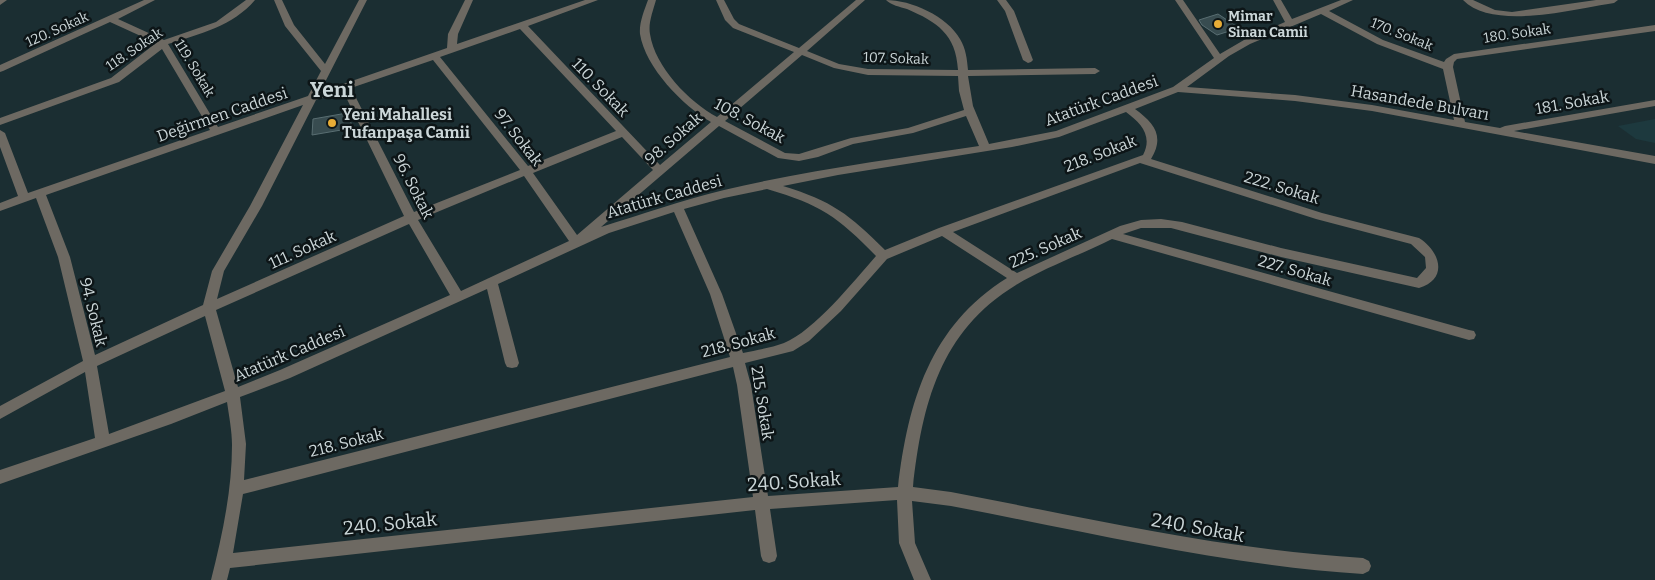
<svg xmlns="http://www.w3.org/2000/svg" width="1655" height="580" font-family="Bitter,serif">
  <rect width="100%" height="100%" fill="#1b2e32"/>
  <polygon fill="#1d393e" points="1655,119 1655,143 1636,139 1618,126"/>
  <g fill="#384c50" stroke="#596e72">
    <polygon points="1218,14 1239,28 1217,35 1202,25 1199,20"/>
    <polygon points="347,113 353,128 312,135 313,119"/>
  </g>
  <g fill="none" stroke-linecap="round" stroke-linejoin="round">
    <g fill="#6d6962" fill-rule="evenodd">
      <polygon points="0,0 7,0 0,5"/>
      <path d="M 144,0 L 155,0 L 118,19 L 164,40 L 216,22 L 246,0 L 255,0 C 233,26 200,34 168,44 L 218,127 L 308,96 L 321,71 L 285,26 L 274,0 L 282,0 L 294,25 L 325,64 L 359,0 L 367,0 L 320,92 L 447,48 L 448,34 L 465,0 L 473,0 L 458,34 L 457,44 L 585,0 L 598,0 L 528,26 L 660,165 L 711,122 C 683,106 645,67 640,34 C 639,23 644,11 648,0 L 656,0 C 653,11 648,23 650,34 C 655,67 689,102 717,117 L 794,52 L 733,28 L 725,20 L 716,0 L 724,0 L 734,19 L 739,24 L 799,48 L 856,0 L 865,0 L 807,51 L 839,64 L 868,69 L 958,70 C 956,34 937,22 907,9 C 900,7 891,5 886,0 C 911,0 947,16 960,39 C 966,49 967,59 968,70 L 1095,68 L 1100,71 L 1095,74 L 968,76 L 973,106 L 989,144 L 1056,131 L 1173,87 L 1214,58 L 1175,0 L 1183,0 L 1220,54 L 1244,40 L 1285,22 L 1273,0 L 1281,0 L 1292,19 L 1341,0 L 1353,0 L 1329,11 L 1383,40 L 1444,62 L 1446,59 L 1454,54 L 1655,25 L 1655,31 L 1457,59 L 1454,62 L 1453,67 L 1465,122 L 1500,128 L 1505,126 L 1655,100 L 1655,106 L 1514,131 L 1655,156 L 1655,164 L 1372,111 L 1295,101 L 1178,92 L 1135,109 C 1154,123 1165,136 1151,159 L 1322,213 L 1419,238 C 1440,251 1449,279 1419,288 L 1281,257 L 1171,228 L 1141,228 L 1123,234 L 1469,330 L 1474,331 L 1476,335 L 1474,339 L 1469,340 L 1112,239 C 1080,255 1046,267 1016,285 C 940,331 922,405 913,487 L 951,492 C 1088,518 1224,550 1363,558 L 1369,561 L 1371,566 L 1369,571 L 1363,574 C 1224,565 1088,532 951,506 L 912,501 L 915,543 L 931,580 L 914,580 L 899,543 L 897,500 L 770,509 L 777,556 L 775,561 L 769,563 L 763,561 L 761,556 L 755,510 L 230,568 L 227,580 L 211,580 C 222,536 232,491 232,445 C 232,431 229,416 227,402 L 171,424 L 0,484 L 0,470 L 95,438 L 85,372 L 0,419 L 0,406 L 83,361 L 58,257 L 36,198 L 0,211 L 0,203 L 18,196 L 0,147 L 0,130 L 5,133 L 28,193 L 210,130 L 162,49 L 119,82 L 0,125 L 0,118 L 111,78 L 156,43 L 110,22 L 3,71 L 0,72 L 0,65 ZM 1321,14 L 1377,44 L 1443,69 L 1454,120 L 1372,105 L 1295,95 L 1187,87 L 1229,56 L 1250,44 ZM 520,29 L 616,131 L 528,166 L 440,57 ZM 802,55 L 834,68 L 868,75 L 958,76 L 959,91 L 964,110 L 908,128 L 851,138 L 799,154 L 785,153 L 725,121 ZM 433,60 L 520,170 L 414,212 L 351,88 ZM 343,91 L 404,216 L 217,299 L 224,271 L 262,206 L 316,100 ZM 303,105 L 250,206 L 212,271 L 203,305 L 95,355 L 70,257 L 46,195 ZM 1126,112 C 1141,123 1153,136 1143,155 L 939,228 L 885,250 C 849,214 832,201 783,186 L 838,175 L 1012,147 L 1059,137 ZM 966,116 L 979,146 C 894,159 808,170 724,190 C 682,200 643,214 601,227 L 719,126 L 778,158 L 799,161 L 818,157 L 853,144 L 913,133 ZM 622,137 L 653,170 L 577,235 L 533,173 ZM 1140,163 L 1316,219 L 1411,244 L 1425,257 L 1426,268 L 1417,278 L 1281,248 L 1182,222 L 1161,219 L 1141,220 L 1120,226 L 1017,273 L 953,232 ZM 524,176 L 569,241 L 461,291 L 418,220 ZM 767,189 C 821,205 837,216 876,256 C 854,281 814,331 784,343 C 771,348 756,350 743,353 L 722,294 L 684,209 L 724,198 ZM 674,212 L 710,294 L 730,357 L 244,480 L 246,444 L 240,397 L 290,378 L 487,289 L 505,363 L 507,367 L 512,368 L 517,367 L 519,363 L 498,284 L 609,233 ZM 409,224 L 450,295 L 280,370 L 238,387 L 216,310 ZM 942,236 L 1007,278 C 930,326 908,402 898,487 L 768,496 L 751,385 L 745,363 L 793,351 L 809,341 L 841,311 L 887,259 ZM 205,316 L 225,391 L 109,434 L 97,366 ZM 733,367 L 737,385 L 753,497 L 233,553 L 243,494 Z"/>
      <polygon points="997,0 1006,0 1014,11 1033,60 1031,62 1028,63 1023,60 1005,11"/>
      <path d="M 1463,0 L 1473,0 L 1495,10 L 1512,12 L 1596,0 L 1618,0 L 1614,3 C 1574,9 1493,31 1463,0 Z"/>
    </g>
  </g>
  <g fill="#e7ac36" stroke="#0d1517" stroke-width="2">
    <circle cx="1218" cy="24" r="5"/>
    <circle cx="332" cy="123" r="5"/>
  </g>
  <g text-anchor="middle" stroke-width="5" stroke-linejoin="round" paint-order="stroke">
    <g font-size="14" font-weight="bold" fill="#cbd6d8" stroke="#0d1517" text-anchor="start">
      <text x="1228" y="21">Mimar<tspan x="1228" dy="16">Sinan Camii</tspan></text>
    </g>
    <g font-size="14" fill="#cbd6d8" stroke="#0d1517">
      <text transform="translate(57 29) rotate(-24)" y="5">120. Sokak</text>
      <text transform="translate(1517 33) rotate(-8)" y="5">180. Sokak</text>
      <text transform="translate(1402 34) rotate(22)" y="5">170. Sokak</text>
      <text transform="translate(134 49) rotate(-34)" y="5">118. Sokak</text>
      <text transform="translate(896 58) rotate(2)" y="5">107. Sokak</text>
      <text transform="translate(195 68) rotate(59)" y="5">119. Sokak</text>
    </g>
    <g font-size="16" fill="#cbd6d8" stroke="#0d1517">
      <text transform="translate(601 87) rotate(46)" y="6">110. Sokak</text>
      <text transform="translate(1101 100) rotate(-20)" y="6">Atatürk Caddesi</text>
      <text transform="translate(1420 102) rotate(10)" y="6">Hasandede Bulvarı</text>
      <text transform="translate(1572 102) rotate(-10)" y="6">181. Sokak</text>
      <text transform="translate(222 114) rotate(-19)" y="6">Değirmen Caddesi</text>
      <text transform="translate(750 120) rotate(28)" y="6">108. Sokak</text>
      <text transform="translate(519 137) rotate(52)" y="6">97. Sokak</text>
      <text transform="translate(673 138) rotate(-41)" y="6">98. Sokak</text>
      <text transform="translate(1100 153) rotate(-21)" y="6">218. Sokak</text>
      <text transform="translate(414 186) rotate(63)" y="6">96. Sokak</text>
      <text transform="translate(1282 187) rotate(17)" y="6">222. Sokak</text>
      <text transform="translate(664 196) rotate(-16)" y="6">Atatürk Caddesi</text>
      <text transform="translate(1045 247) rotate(-24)" y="6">225. Sokak</text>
      <text transform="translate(302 249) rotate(-24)" y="6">111. Sokak</text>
      <text transform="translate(1295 270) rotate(16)" y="6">227. Sokak</text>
      <text transform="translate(94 312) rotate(76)" y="6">94. Sokak</text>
      <text transform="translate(738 342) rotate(-15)" y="6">218. Sokak</text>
      <text transform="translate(289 353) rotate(-23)" y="6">Atatürk Caddesi</text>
      <text transform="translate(763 403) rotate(81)" y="6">215. Sokak</text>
      <text transform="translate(346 442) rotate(-14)" y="6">218. Sokak</text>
    </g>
    <g font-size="16" font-weight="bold" fill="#cbd6d8" stroke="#0d1517" text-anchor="start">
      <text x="342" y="120">Yeni Mahallesi<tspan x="342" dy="18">Tufanpaşa Camii</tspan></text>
    </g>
    <g font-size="19" fill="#cbd6d8" stroke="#0d1517">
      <text transform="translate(794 481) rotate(-4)" y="7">240. Sokak</text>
      <text transform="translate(390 523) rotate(-6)" y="7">240. Sokak</text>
      <text transform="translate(1198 527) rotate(10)" y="7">240. Sokak</text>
    </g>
    <g font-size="21" font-weight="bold" fill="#cbd6d8" stroke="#0d1517">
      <text x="332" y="97">Yeni</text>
    </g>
  </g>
</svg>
